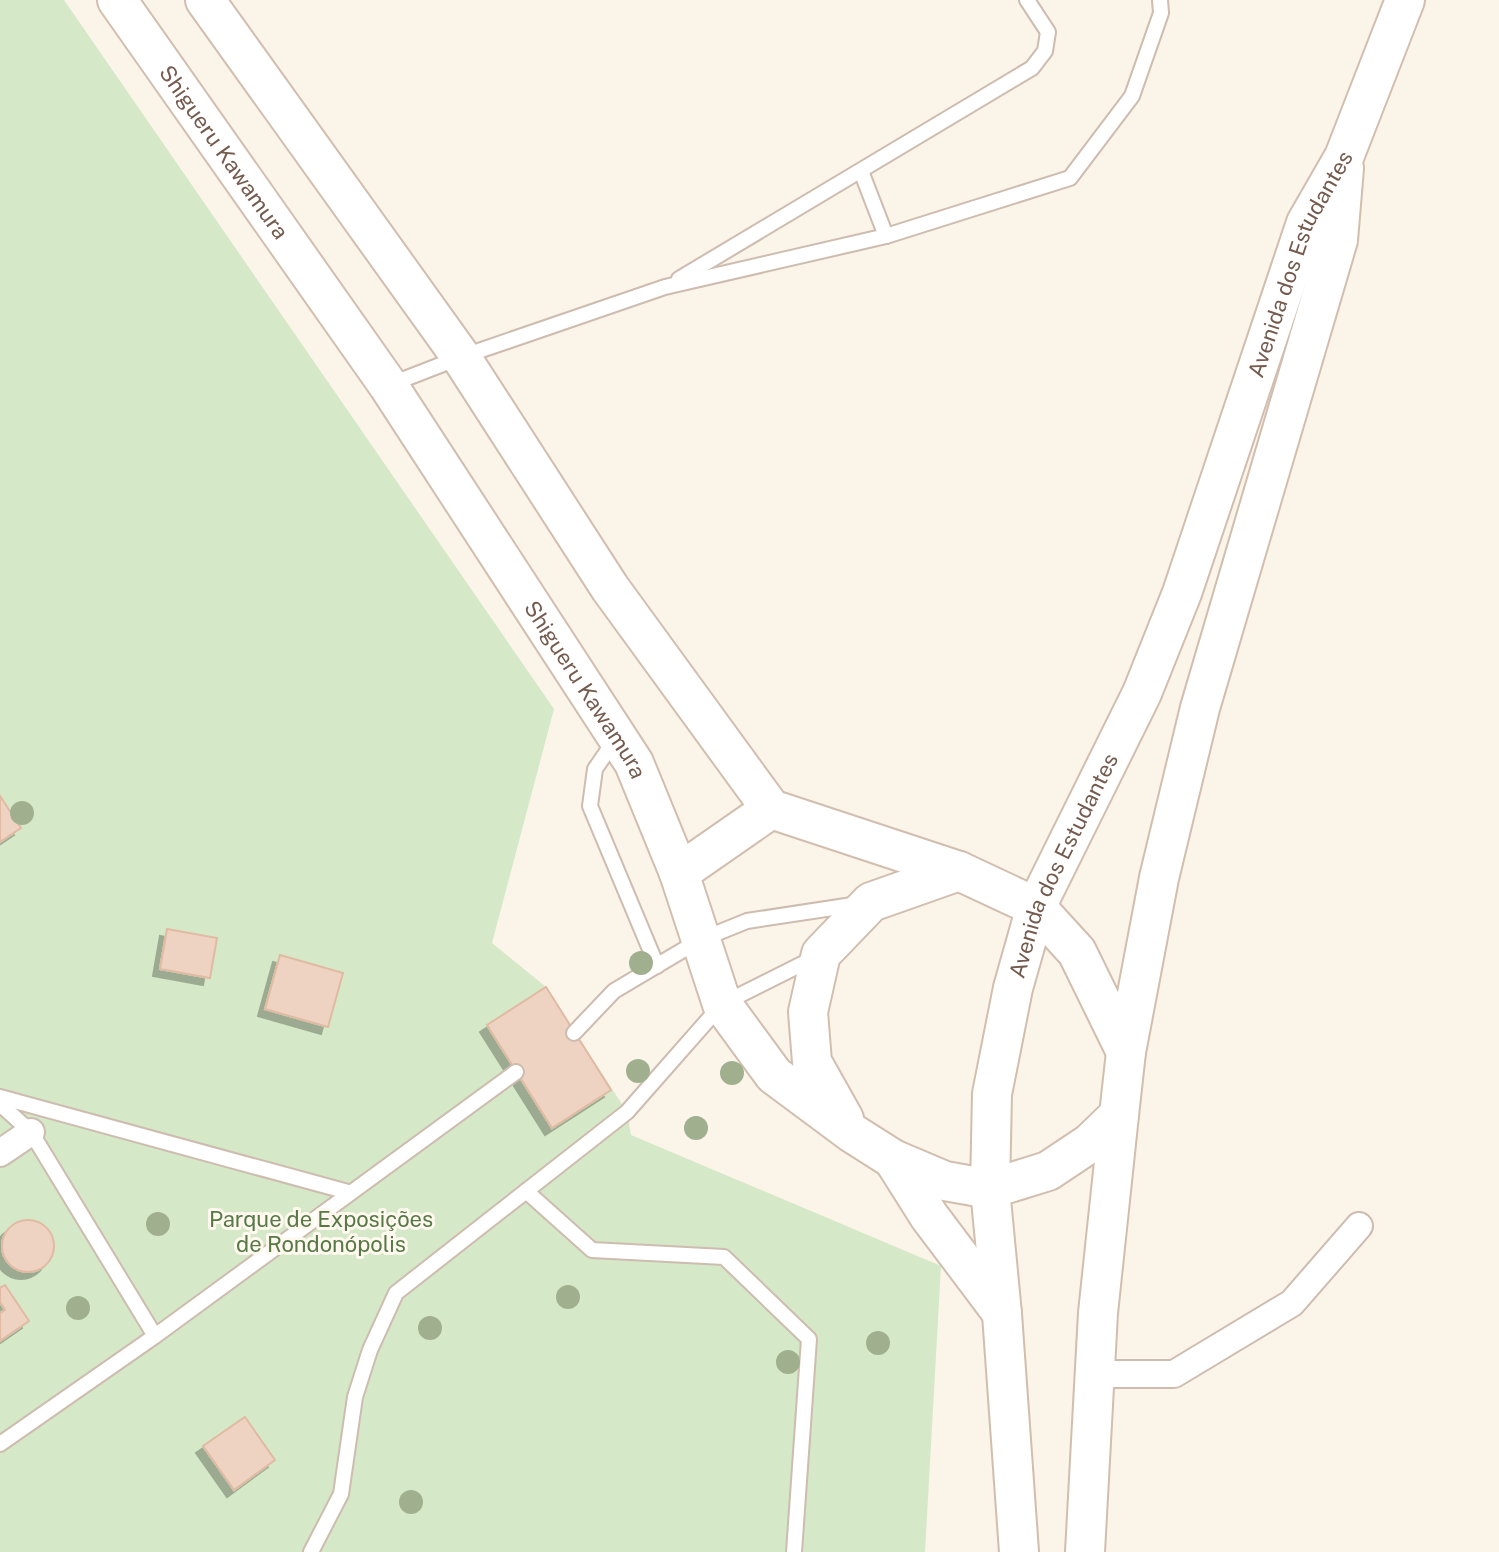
<svg xmlns="http://www.w3.org/2000/svg" width="1499" height="1552" font-family="'Public Sans',sans-serif">
  <defs>
    <filter id="shadow"><feDropShadow dx="-7" dy="7" stdDeviation="0" flood-color="#0004"/></filter>
  </defs>
  <rect width="100%" height="100%" fill="#fbf4e9"/>
  <polygon fill="#d5e8c7" points="0,0 64,0 554,709 492,943 546,987 627,1112 631,1135 941,1266 925,1552 0,1552"/>
  <g fill="#efd3c2" stroke="#e1baa3" stroke-width="2" filter="url(#shadow)">
    <polygon points="0,796 21,828 0,842"/>
    <polygon points="167,929 217,938 210,978 160,969"/>
    <polygon points="280,955 343,973 328,1027 265,1009"/>
    <polygon points="546,987 611,1090 552,1128 487,1025"/>
    <circle cx="28" cy="1246" r="26"/>
    <polygon points="5,1285 29,1321 0,1341 0,1313 5,1310 0,1302 0,1288"/>
    <polygon points="245,1417 275,1460 234,1490 203,1446"/>
  </g>
  <g fill="none" stroke-linecap="round" stroke-linejoin="round">
    <defs>
      <g id="lane">
        <polyline points="861,171 886,236"/>
        <polyline points="679,279 1032,68 1045,51 1048,32 1027,0"/>
        <polyline points="389,385 461,357 665,287 886,236 1070,178 1132,96 1161,13 1160,0"/>
        <polyline points="615,740 595,769 590,806 657,966"/>
        <polyline points="574,1033 614,991 700,940 747,921 859,904"/>
        <polyline points="0,1097 348,1192"/>
        <polyline points="0,1104 31,1132 155,1336"/>
        <polyline points="526,1191 592,1250 724,1257 809,1339 794,1552"/>
        <polyline points="0,1444 155,1336 516,1072"/>
        <polyline points="311,1552 341,1494 355,1397 370,1350 396,1293 627,1112 722,1004 814,958"/>
      </g>
      <g id="street">
        <polyline points="0,1153 31,1132"/>
        <polyline points="1095,1374 1174,1374 1292,1303 1359,1226"/>
      </g>
      <g id="secondary">
        <path id="s1" d="M 117,0 L 388,385 L 634,763 L 679,873 L 722,1004 L 774,1075 L 852,1133 L 893,1159 L 945,1181 L 990,1189 L 1048,1171 L 1090,1143 L 1119,1115"/>
        <polyline points="205,0 461,357 610,588 771,809 959,871 1036,907 1077,952 1126,1052"/>
        <polyline points="679,873 771,809"/>
        <polyline points="844,1119 812,1062 808,1012 821,954 871,902 959,871"/>
        <polyline points="893,1159 929,1216 1002,1313"/>
        <path id="s2" d="M 1019,1552 L 1002,1314 L 990,1189 L 992,1094 L 1013,988 L 1036,907 L 1142,693 L 1182,593 L 1306,223 L 1344,157 L 1405,0"/>
        <polyline points="1085,1552 1098,1313 1119,1115 1126,1052 1159,878 1200,708 1338,240 1344,168"/>
      </g>
    </defs>
    <use href="#lane" stroke="#cdbcaf" stroke-width="18"/>
    <use href="#street" stroke="#cdbcaf" stroke-width="30"/>
    <use href="#secondary" stroke="#d1beaf" stroke-width="42"/>
    <use href="#lane" stroke="#fff" stroke-width="14"/>
    <use href="#street" stroke="#fff" stroke-width="26"/>
    <use href="#secondary" stroke="#fff" stroke-width="38"/>
  </g>
  <g fill="#a0b08f">
    <circle cx="22" cy="813" r="12"/>
    <circle cx="641" cy="963" r="12"/>
    <circle cx="638" cy="1071" r="12"/>
    <circle cx="732" cy="1073" r="12"/>
    <circle cx="696" cy="1128" r="12"/>
    <circle cx="158" cy="1224" r="12"/>
    <circle cx="568" cy="1297" r="12"/>
    <circle cx="78" cy="1308" r="12"/>
    <circle cx="430" cy="1328" r="12"/>
    <circle cx="878" cy="1343" r="12"/>
    <circle cx="788" cy="1362" r="12"/>
    <circle cx="411" cy="1502" r="12"/>
  </g>
  <g text-anchor="middle" stroke-width="6" stroke-linejoin="round" paint-order="stroke">
    <g font-size="22" fill="#745b4e" stroke="#fef8ef">
      <text dy="8" stroke="none"><textPath href="#s1" startOffset="186">Shigueru Kawamura</textPath></text>
      <text dy="8" stroke="none"><textPath href="#s2" startOffset="1348">Avenida dos Estudantes</textPath></text>
      <text dy="8" stroke="none"><textPath href="#s1" startOffset="834">Shigueru Kawamura</textPath></text>
      <text dy="8" stroke="none"><textPath href="#s2" startOffset="700">Avenida dos Estudantes</textPath></text>
    </g>
    <g font-size="22" fill="#567946" stroke="#fef8ef">
      <text x="321" y="1227">Parque de Exposições<tspan x="321" dy="25">de Rondonópolis</tspan></text>
    </g>
  </g>
</svg>
